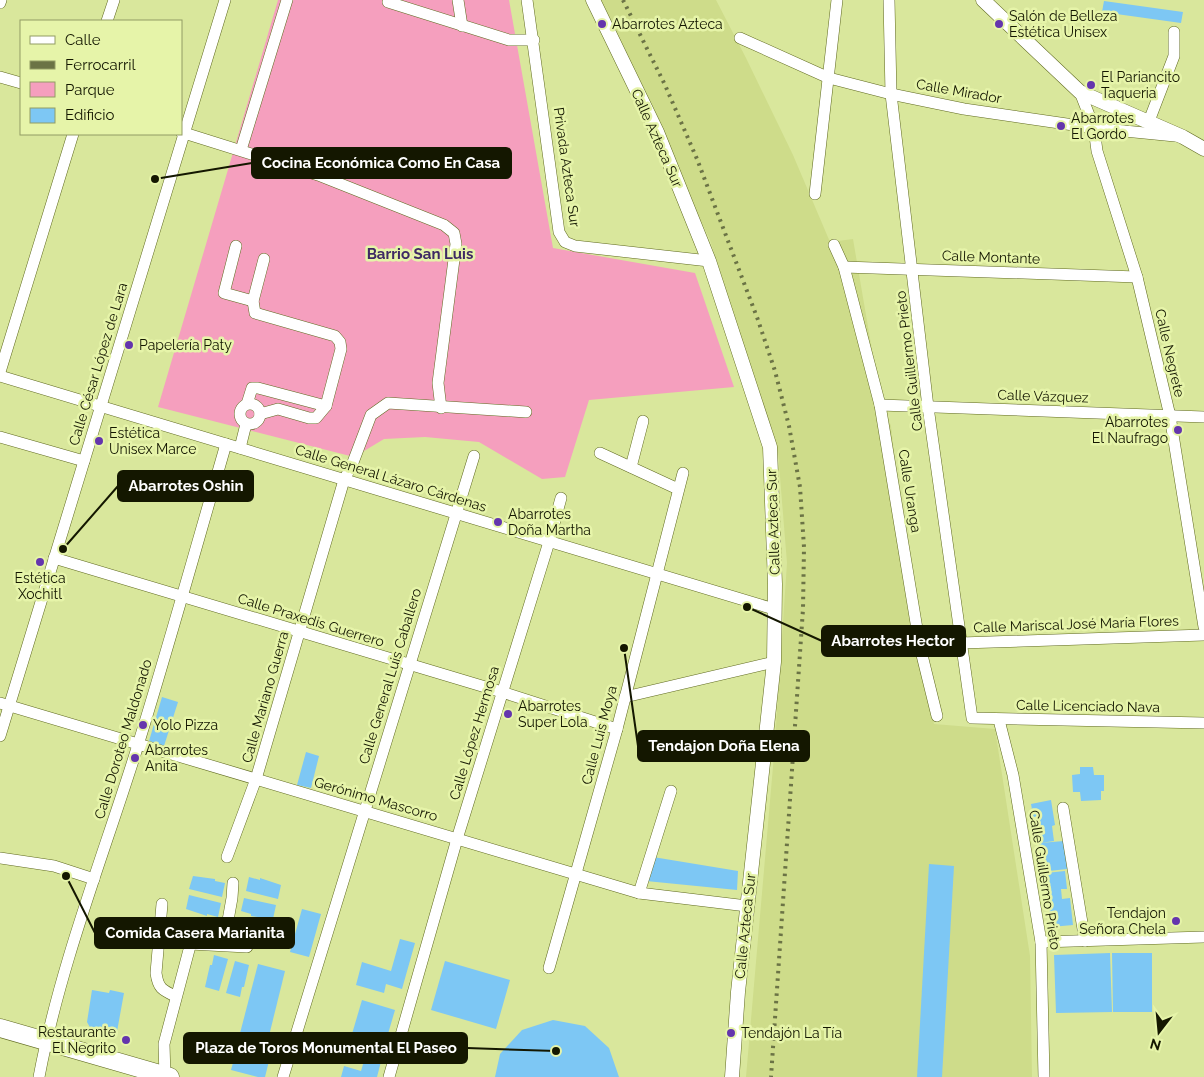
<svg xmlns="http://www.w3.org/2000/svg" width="1204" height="1077" font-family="Raleway,sans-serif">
  <rect width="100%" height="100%" fill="#d9e79c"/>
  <polygon fill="#cedc8a" points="596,0 716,0 746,58 793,155 830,242 853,239 880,397 891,426 917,653 934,724 995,729 1030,956 1032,1077 746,1077 774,755 787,563 778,452 710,240"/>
  <polygon fill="#f59fbe" points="278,0 509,0 553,248 695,273 734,387 589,400 565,477 542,479 479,442 425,437 384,439 354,457 158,407"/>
  <g fill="#7dc7f4">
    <polygon points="1104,1 1183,12 1181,23 1102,12"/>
    <polygon points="162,697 178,702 164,746 149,741"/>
    <polygon points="306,752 319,756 311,788 297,785"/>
    <polygon points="1080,767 1093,767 1094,775 1104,775 1104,791 1101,791 1101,800 1081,801 1080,792 1073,792 1072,775 1080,774"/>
    <polygon points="1051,800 1055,825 1052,826 1054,841 1040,843 1064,841 1067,869 1040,872 1038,843 1031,804"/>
    <polygon points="653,857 738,871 737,890 646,881"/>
    <polygon points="929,864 954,866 942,1077 917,1077"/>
    <polygon points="1065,871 1067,889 1061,889 1062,899 1070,898 1073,925 1051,927 1046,873"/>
    <polygon points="193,876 215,879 215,881 225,883 222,897 189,889"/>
    <polygon points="249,877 260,880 260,878 281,885 278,899 246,891"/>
    <polygon points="189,895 221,903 218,917 207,914 207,916 186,909"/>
    <polygon points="244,898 276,905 273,919 251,916 251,914 241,911"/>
    <polygon points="302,909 321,914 309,957 290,952"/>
    <polygon points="400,939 415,943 402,989 386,984 384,993 356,985 362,962 391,971"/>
    <polygon points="1110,953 1112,1012 1056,1013 1054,955"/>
    <polygon points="1112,953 1152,953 1152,1012 1113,1012"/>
    <polygon points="214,955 228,959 219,991 205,987 210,965 212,965"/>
    <polygon points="235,961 249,965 244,987 242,987 240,997 226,993"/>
    <polygon points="445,961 510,980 496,1029 431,1010"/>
    <polygon points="258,964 285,971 266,1048 238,1041"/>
    <polygon points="92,990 109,993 110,990 124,993 116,1037 92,1031 87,1022"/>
    <polygon points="362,1000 395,1010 385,1044 352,1034"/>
    <polygon points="553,1020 585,1026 609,1048 619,1077 495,1077 500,1054 522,1030"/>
    <polygon points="370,1041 385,1046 377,1077 341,1077 344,1066 361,1071"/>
    <polygon points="236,1052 269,1061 265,1077 258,1077 231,1070"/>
  </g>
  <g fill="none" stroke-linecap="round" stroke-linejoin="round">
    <defs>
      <g id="minor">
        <polyline points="389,0 388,2 509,40 534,40"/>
        <polyline points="458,0 462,26"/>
        <polyline points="527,0 559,232 565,242 575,246 709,261"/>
        <polyline points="889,0 891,94 928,407 972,718 1204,723"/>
        <polyline points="0,3 1,0"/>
        <polyline points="107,21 114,0"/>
        <polyline points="740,38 829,78 891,94 964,109 1094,128 1175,136"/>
        <polyline points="0,77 21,83"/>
        <polyline points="1080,92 1094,128 1097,151 1137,277 1170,416 1204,627"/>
        <polyline points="1149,121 1174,56 1174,32"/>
        <polyline points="181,132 318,175 444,225 454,233 456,244 438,383 441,408"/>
        <polyline points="241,150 287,0"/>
        <polyline points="815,194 837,0"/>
        <polyline points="834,245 844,267 880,405 920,647 937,716"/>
        <polyline points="236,246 224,293 253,301"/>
        <polyline points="844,267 1137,277"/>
        <polyline points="0,372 73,134"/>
        <polyline points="0,376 774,609"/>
        <circle cx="250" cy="414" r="10"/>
        <polyline points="247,404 252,388 258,388 326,406"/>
        <polyline points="880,405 1204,417"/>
        <polyline points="260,414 278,409 309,418 316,418 326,406 341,349 340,342 335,336 255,313 253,301 264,259"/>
        <polyline points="0,437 84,461"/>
        <polyline points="240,448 246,424"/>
        <polyline points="600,453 678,489"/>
        <polyline points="631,467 643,421"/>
        <polyline points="54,558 502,692 617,729"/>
        <polyline points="920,647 961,643 1204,635"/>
        <polyline points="625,697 774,662"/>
        <polyline points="0,703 639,893 747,906"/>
        <polyline points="999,720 1013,775 1041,942 1044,1077"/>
        <polyline points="0,736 225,0"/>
        <polyline points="1063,808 1085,941"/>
        <polyline points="227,857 256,779 344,480 352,465 371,415 388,403 526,412"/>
        <polyline points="0,858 54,866 94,879"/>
        <polyline points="639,893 671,791"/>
        <path d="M 162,904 L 156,973 C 158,988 162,990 175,996"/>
        <polyline points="227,926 232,898 233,883"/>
        <polyline points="1041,942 1204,937"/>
        <polyline points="190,944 247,947"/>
        <polyline points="549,968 617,729 683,473"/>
        <path d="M 39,1077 C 60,965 104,854 138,745 C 169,645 197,544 226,444"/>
        <polyline points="165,1077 164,1044 194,931 200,927 250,926"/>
        <polyline points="283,1077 474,456"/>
        <polyline points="389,1077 457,839 549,542 561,498"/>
      </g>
      <g id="tertiary">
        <polyline points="593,0 657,132 709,261 770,447 775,584 774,662 738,992 732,1077"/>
        <polyline points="983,0 1080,92 1183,137 1204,149"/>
      </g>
      <polyline id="primary" points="0,1028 170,1077"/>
    </defs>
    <use href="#minor" stroke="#606a20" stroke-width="12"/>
    <use href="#tertiary" stroke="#606a20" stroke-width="15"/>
    <use href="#primary" stroke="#606a20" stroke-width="19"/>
    <use href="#minor" stroke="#fff" stroke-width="11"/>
    <use href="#tertiary" stroke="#fff" stroke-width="14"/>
    <use href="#primary" stroke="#fff" stroke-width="18"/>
    <polyline stroke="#6b7345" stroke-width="4" stroke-dasharray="2.5 5" stroke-linecap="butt" points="623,0 665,85 697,159 758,320 775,371 789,426 800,487 804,547 803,609 771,1077"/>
  </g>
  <g fill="#6435ad" stroke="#e6f4a9" stroke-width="2">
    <circle cx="602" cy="24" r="5"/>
    <circle cx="999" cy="24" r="5"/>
    <circle cx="1091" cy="85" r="5"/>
    <circle cx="1061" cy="126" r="5"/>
    <circle cx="129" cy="345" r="5"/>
    <circle cx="1178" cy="430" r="5"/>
    <circle cx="99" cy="441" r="5"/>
    <circle cx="498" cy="522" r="5"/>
    <circle cx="40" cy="562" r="5"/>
    <circle cx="508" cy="714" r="5"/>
    <circle cx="143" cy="725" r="5"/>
    <circle cx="135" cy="758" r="5"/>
    <circle cx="1176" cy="921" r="5"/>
    <circle cx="731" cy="1033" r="5"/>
    <circle cx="126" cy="1040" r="5"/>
  </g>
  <g text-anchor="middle" stroke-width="5" stroke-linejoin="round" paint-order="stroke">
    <g font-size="14" fill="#141700" stroke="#e6f4a9" text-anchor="start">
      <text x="1009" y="21">Salón de Belleza<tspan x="1009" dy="16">Estética Unisex</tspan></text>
      <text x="612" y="29">Abarrotes Azteca</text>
      <text x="1101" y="82">El Pariancito<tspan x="1101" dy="16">Taqueria</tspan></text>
      <text x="1071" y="123">Abarrotes<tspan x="1071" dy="16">El Gordo</tspan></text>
      <text x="139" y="350">Papelería Paty</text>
      <text x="1168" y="427" text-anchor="end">Abarrotes<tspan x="1168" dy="16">El Naufrago</tspan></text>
      <text x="109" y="438">Estética<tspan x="109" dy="16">Unisex Marce</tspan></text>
      <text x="508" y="519">Abarrotes<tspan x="508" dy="16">Doña Martha</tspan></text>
      <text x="40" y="583" text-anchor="middle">Estética<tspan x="40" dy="16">Xochitl</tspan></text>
      <text x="518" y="711">Abarrotes<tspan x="518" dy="16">Super Lola</tspan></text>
      <text x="153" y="730">Yolo Pizza</text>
      <text x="145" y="755">Abarrotes<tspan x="145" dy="16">Anita</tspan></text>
      <text x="1166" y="918" text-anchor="end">Tendajon<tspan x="1166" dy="16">Señora Chela</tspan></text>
      <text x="116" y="1037" text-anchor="end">Restaurante<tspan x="116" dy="16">El Negrito</tspan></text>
      <text x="741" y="1038">Tendajón La Tía</text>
    </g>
    <g font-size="14" fill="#141700" stroke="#e6f4a9">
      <text transform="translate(959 91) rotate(10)" y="5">Calle Mirador</text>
      <text transform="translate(657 138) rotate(66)" y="5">Calle Azteca Sur</text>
      <text transform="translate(567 167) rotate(82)" y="5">Privada Azteca Sur</text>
      <text transform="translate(991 257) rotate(2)" y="5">Calle Montante</text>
      <text transform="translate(1170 353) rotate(77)" y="5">Calle Negrete</text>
      <text transform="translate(909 361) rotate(-97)" y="5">Calle Guillermo Prieto</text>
      <text transform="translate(98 364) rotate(-73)" y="5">Calle César López de Lara</text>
      <text transform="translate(1043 396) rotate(2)" y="5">Calle Vázquez</text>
      <text transform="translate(391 478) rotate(17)" y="5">Calle General Lázaro Cárdenas</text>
      <text transform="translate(910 491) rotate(81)" y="5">Calle Uranga</text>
      <text transform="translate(773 522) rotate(-92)" y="5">Calle Azteca Sur</text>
      <text transform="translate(311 620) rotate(17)" y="5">Calle Praxedis Guerrero</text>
      <text transform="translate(1076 624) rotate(-2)" y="5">Calle Mariscal José María Flores</text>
      <text transform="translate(390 676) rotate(-73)" y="5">Calle General Luis Caballero</text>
      <text transform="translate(265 697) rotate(-74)" y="5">Calle Mariano Guerra</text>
      <text transform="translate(1088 706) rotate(1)" y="5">Calle Licenciado Nava</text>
      <text transform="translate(474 733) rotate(-73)" y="5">Calle López Hermosa</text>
      <text transform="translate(599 735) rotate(-75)" y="5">Calle Luis Moya</text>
      <text transform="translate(123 739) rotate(-73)" y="5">Calle Doroteo Maldonado</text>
      <text transform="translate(376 799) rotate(16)" y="5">Gerónimo Mascorro</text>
      <text transform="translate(1045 880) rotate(81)" y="5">Calle Guillermo Prieto</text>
      <text transform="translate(745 926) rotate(-84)" y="5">Calle Azteca Sur</text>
    </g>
    <g font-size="15" font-weight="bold" fill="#3e2964" stroke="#e6f4a9">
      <text x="420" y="259">Barrio San Luis</text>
    </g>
  </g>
  <path fill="none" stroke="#141700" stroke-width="2" d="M155 179L252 163M63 549L118 486M747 607L822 641M624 648L638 746M66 876L95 933M556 1051L467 1048"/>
  <g fill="#141700" stroke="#e6f4a9" stroke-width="2">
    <circle cx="155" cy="179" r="5"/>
    <circle cx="63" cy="549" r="5"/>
    <circle cx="747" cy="607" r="5"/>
    <circle cx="624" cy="648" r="5"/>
    <circle cx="66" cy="876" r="5"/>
    <circle cx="556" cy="1051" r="5"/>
  </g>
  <g fill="#141700" stroke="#141700" stroke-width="2">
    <rect x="252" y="148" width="259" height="30" rx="5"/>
    <rect x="118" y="471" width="135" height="30" rx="5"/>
    <rect x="822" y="626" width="143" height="30" rx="5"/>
    <rect x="638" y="731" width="171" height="30" rx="5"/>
    <rect x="95" y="918" width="199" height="30" rx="5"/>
    <rect x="184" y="1033" width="283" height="30" rx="5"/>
  </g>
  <g font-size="15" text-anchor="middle" font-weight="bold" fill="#fff">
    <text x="381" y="168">Cocina Económica Como En Casa</text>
    <text x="186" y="491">Abarrotes Oshin</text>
    <text x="893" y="646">Abarrotes Hector</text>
    <text x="724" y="751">Tendajon Doña Elena</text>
    <text x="195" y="938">Comida Casera Marianita</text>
    <text x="326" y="1053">Plaza de Toros Monumental El Paseo</text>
  </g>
  <rect x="20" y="20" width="162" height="115" fill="#e6f4a9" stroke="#929c65"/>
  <rect x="30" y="36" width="25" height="8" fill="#ffffff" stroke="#929c65"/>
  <text x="65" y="45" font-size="15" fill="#141700">Calle</text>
  <rect x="30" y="61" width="25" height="8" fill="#6b7345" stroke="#929c65"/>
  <text x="65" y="70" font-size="15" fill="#141700">Ferrocarril</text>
  <rect x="30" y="82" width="25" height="15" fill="#f59fbe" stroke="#929c65"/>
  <text x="65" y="95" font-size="15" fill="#141700">Parque</text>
  <rect x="30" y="108" width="25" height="15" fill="#7dc7f4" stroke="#929c65"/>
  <text x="65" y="120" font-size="15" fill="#141700">Edificio</text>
  <g transform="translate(1159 1032) rotate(196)" stroke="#e6f4a9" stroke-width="4" paint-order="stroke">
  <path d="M0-4L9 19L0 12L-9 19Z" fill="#141700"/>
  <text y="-8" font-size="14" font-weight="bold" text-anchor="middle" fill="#141700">N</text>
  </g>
</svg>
